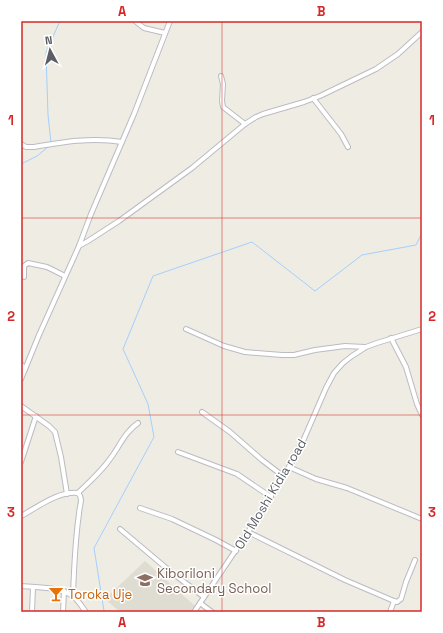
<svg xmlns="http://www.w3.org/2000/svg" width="443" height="633" font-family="'Space Grotesk',sans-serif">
  <rect width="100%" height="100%" fill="#efede3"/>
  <polygon fill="#dfdcd2" points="145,561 195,606 191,612 120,612 105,599"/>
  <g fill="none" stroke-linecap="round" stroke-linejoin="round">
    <g stroke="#a3cfff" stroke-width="1">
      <polyline points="51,143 48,115 46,52 60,21"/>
      <polyline points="21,164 37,156 48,147"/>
      <polyline points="103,612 104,611 94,548 154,437 148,404 123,349 153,276 252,242 315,291 362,255 416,245 422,233"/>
    </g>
    <defs>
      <g id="minor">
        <polyline points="135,21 144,28 165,33"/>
        <polyline points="221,76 223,84 222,101 223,107 245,124"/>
        <polyline points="313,98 341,134 348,147"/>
        <path d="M 21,144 L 26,147 L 34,147 C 63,142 92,137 122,142"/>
        <polyline points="79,246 88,241 119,221 192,168 245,124 256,117 263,114 304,102 320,96 376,69 398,54 422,32"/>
        <polyline points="24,277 24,266 28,263 47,267 65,276"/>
        <polyline points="186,329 224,346 245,352 282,355 294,355 315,350 345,346 365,347"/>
        <polyline points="391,338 406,367 417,404 422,415"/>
        <polyline points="21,364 25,369"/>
        <polyline points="21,379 39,335 79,246 91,214 134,114 170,21"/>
        <polyline points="21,406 49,426 55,432 61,457 67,494"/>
        <polyline points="202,412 230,432 262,460 283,476"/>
        <polyline points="178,452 237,474 271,497"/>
        <polyline points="21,462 36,416"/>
        <polyline points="289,467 316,479 347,488 422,519"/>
        <path d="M 78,493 C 89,482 101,472 110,459 C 120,446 124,433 138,423"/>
        <polyline points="140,508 172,519 216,540 236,551"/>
        <path d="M 21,516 C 38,507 58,491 78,493 C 84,499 79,506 79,514 C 75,541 74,568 73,595"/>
        <polyline points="120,529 171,572 204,597"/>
        <polyline points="248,532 345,580 394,601 397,602 401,599 406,582 415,560"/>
        <path d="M 21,586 C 36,587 59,587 71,595 C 77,598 82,607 86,612"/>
        <polyline points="200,603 212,612"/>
        <polyline points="32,612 33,587"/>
        <polyline points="63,612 64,591"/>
        <polyline points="194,612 248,532 289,467 303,441 326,388 334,373 343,363 352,356 366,347 377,343 422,329"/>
        <polyline points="390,612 394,601"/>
      </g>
    </defs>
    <use href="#minor" stroke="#bbbcc3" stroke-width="6"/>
    <use href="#minor" stroke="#fff" stroke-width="4"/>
  </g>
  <path fill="none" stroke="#d62828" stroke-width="1" stroke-opacity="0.55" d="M 222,21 L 222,612M 21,218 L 422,218M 21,415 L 422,415"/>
  <defs>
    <symbol id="school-bare" viewBox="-9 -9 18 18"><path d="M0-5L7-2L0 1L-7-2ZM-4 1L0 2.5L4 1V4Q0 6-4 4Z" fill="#8d6e63" stroke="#fff" stroke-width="2.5" paint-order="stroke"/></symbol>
    <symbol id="bar-bare" viewBox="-9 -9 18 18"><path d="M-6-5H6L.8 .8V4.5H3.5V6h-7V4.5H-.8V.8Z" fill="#e8710a" stroke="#fff" stroke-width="2.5" paint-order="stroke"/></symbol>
  </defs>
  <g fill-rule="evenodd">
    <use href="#school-bare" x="134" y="569" width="22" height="22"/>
    <use href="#bar-bare" x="45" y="583" width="22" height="22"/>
  </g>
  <g text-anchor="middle" stroke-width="3" stroke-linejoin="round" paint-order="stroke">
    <g font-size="13" fill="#5b5e65" stroke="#fff">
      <text transform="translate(270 494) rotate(-59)" y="5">Old Moshi Kidia road</text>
    </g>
    <g font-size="13" fill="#785e54" stroke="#fff" text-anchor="start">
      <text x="157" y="578">Kiboriloni<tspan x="157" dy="15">Secondary School</tspan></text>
    </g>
    <g font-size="13" fill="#c56008" stroke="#fff" text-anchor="start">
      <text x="68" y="599">Toroka Uje</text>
    </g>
  </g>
  <rect width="443" height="633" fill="none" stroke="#ffffff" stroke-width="44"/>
  <g transform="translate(50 50) rotate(353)" stroke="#ffffff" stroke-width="3" paint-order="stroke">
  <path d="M0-3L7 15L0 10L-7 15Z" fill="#5b5e65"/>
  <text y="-6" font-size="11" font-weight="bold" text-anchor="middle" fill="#5b5e65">N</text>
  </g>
  <rect x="22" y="22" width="399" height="589" fill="none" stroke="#d62828" stroke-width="1.5"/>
  <g font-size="13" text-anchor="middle" font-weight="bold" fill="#d62828">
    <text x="122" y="16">A</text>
    <text x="321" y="16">B</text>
    <text x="11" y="125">1</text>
    <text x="432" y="125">1</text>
    <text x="11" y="321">2</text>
    <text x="432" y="321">2</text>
    <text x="11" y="517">3</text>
    <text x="432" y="517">3</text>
    <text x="122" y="627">A</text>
    <text x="321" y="627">B</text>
  </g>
</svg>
